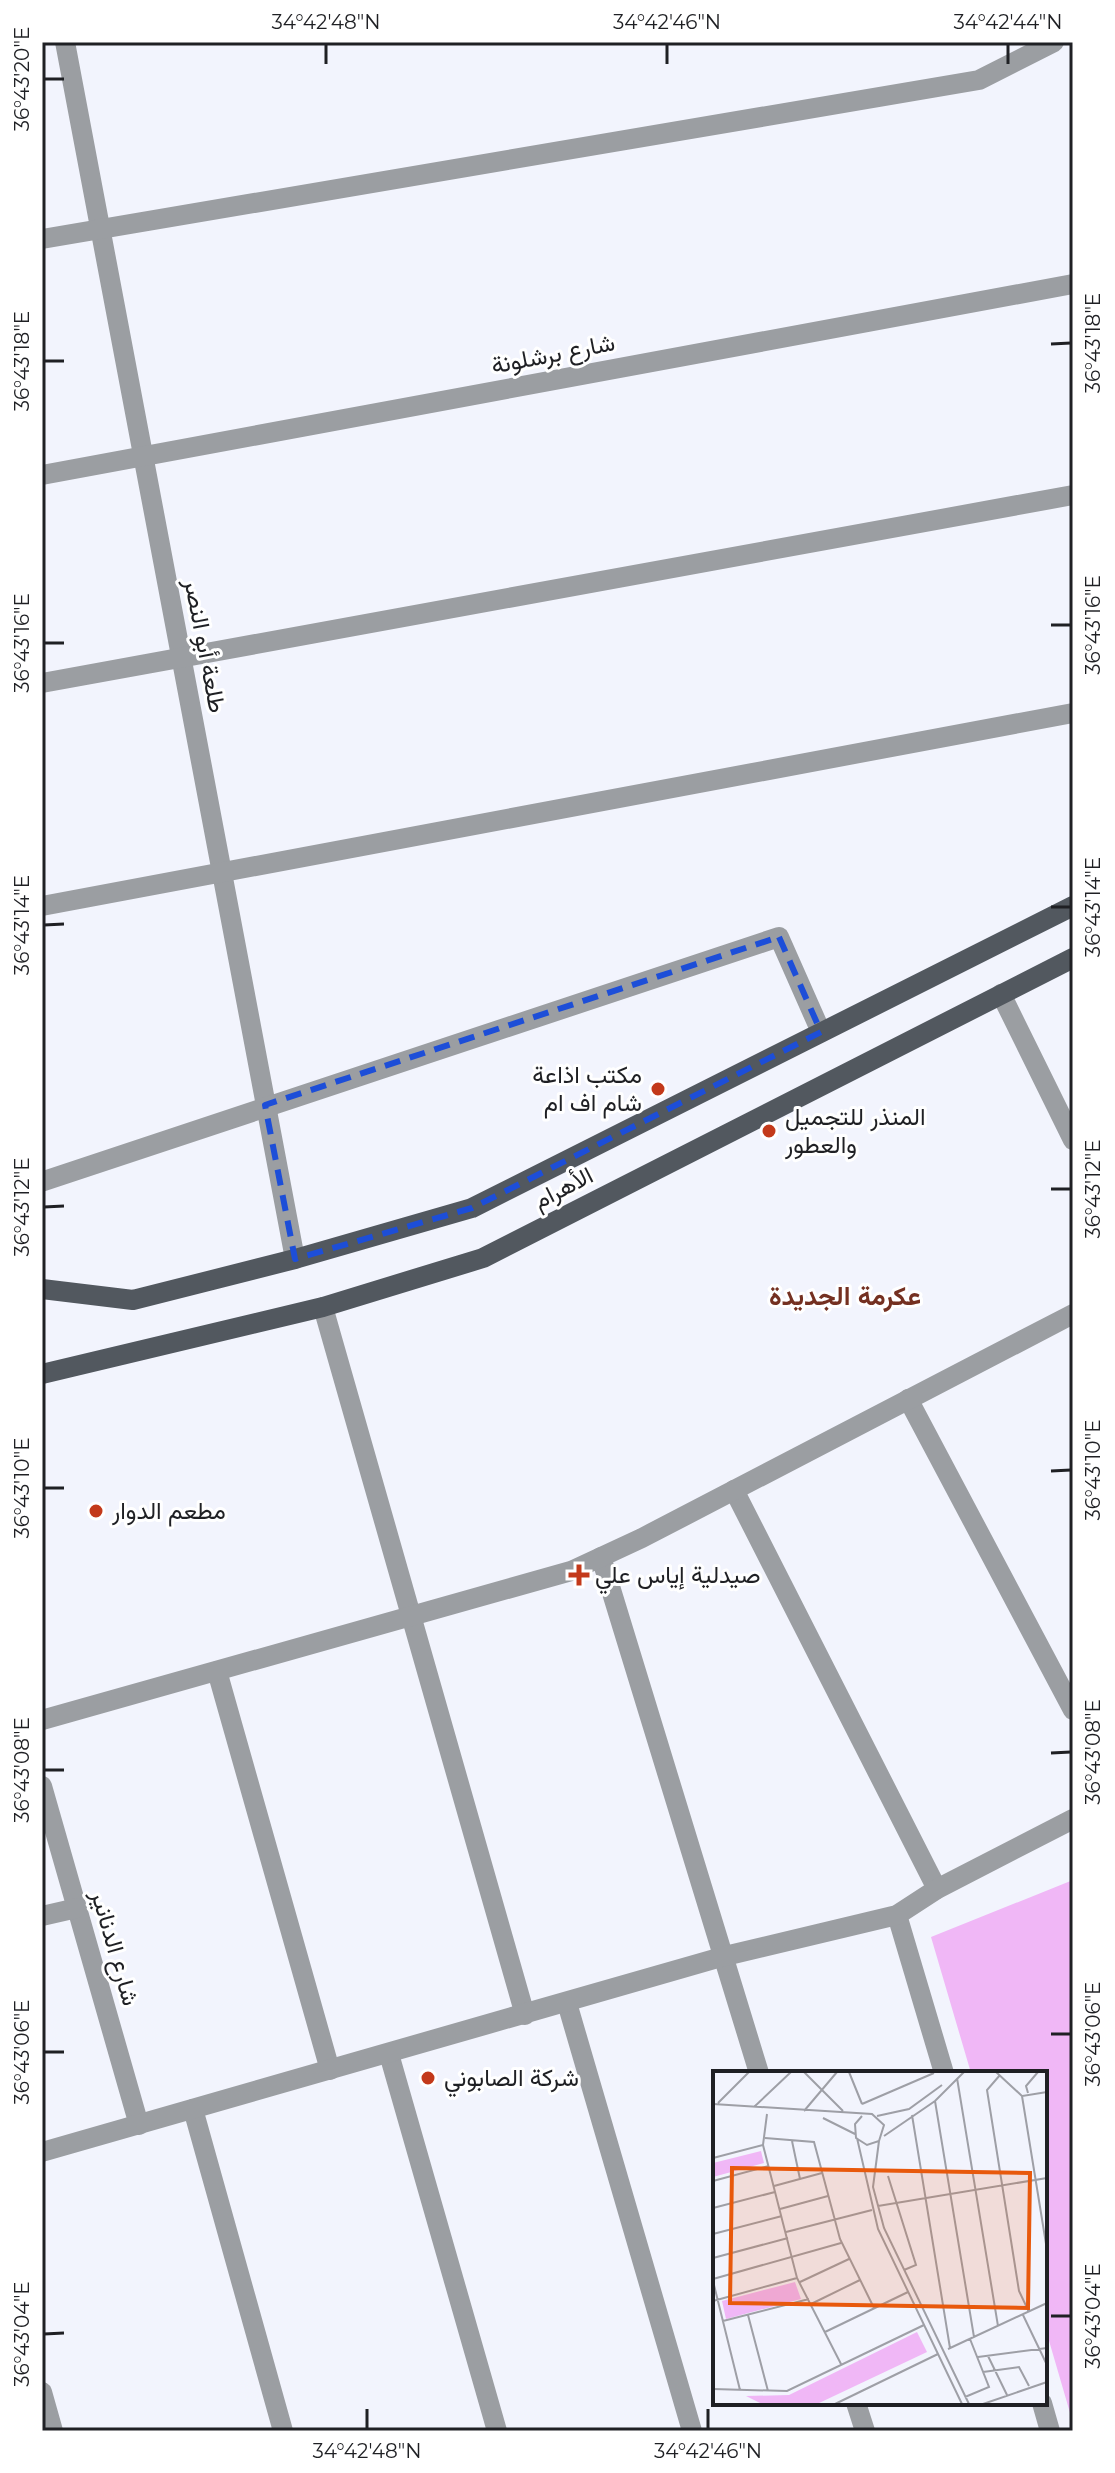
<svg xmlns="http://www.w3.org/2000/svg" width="1115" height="2473" font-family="Montserrat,Vazirmatn,sans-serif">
  <rect width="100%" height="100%" fill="#f2f4fd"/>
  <polygon fill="#f0b7f6" points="1073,1880 1073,2423 1045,2327 1045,2073 971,2073 931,1937"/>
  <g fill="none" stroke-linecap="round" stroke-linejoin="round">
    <g stroke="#9b9ea2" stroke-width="20">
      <polyline points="65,42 295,1259"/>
      <polyline points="42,239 979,80 1054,42"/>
      <polyline points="42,475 1073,284"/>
      <polyline points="42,683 1073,495"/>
      <polyline points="42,906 1073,713"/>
      <polyline points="1001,994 1073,1140"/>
      <polyline points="44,1181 779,937 821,1032"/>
      <polyline points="323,1307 525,2015"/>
      <polyline points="908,1399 1073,1710"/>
      <polyline points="734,1490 937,1889"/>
      <polyline points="601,1557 759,2073"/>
      <polyline points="217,1671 330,2070"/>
      <polyline points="42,1720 571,1571 642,1538 1073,1314"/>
      <polyline points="42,1786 139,2125"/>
      <polyline points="897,1915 944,2073"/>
      <polyline points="42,1916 77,1908"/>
      <polyline points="567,2003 692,2431"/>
      <polyline points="389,2054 497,2431"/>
      <polyline points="193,2109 283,2431"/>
      <polyline points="42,2152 725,1956 897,1915 937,1889 1073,1819"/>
      <polyline points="42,2392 53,2431"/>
      <polyline points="856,2403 865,2431"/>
      <polyline points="1042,2403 1050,2431"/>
    </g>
    <g stroke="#52585f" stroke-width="20">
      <polyline points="42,1289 133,1300 295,1259 472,1208 1073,906"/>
      <polyline points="42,1374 323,1307 483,1258 1073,958"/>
    </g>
  </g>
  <path fill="none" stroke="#1d4ed8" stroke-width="6" stroke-dasharray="16 10" stroke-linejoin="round" d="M 779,937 L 821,1032 L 472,1208 L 295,1259 L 265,1105 Z"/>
  <path fill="none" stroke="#1f2024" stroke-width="3" d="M 326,44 L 326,64M 667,44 L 667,64M 1008,44 L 1008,64M 44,79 L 64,79M 1051,344 L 1071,343M 44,361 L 64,361M 1051,625 L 1071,625M 44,643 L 64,643M 1051,907 L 1071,907M 44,925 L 64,924M 1051,1189 L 1071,1189M 44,1207 L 64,1206M 1051,1471 L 1071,1470M 44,1488 L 64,1488M 1051,1753 L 1071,1752M 44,1770 L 64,1770M 1051,2034 L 1071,2034M 44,2052 L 64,2052M 1051,2316 L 1071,2316M 44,2334 L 64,2333M 367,2409 L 367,2429M 708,2409 L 708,2429"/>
  <g fill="#c3391a" stroke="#fff" stroke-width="3">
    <circle cx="658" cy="1089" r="8"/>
    <circle cx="769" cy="1131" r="8"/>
    <circle cx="96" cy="1511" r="8"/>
    <path d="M575 1563h8v8h8v8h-8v8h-8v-8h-8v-8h8z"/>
    <circle cx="428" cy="2078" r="8"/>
  </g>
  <g text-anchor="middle" stroke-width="6" stroke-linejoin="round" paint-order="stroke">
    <g font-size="24" fill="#1f2024" stroke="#fff">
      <text transform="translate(553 354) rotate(-11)" y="8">شارع برشلونة</text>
      <text transform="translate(205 646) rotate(79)" y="8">طلعة أبو النصر</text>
      <text transform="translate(563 1188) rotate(-27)" y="8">الأهرام</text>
      <text transform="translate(115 1948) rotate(74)" y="8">شارع الدنانير</text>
    </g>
    <g font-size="24" fill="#1f2024" stroke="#fff" text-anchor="start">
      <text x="642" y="1083" text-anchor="end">مكتب اذاعة<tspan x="642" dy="28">شام اف ام</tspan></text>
      <text x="785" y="1125">المنذر للتجميل<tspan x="785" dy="28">والعطور</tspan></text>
      <text x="112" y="1519">مطعم الدوار</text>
      <text x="595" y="1583">صيدلية إياس علي</text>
      <text x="444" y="2086">شركة الصابوني</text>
    </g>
    <g font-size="26" font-weight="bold" fill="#743021" stroke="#fff">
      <text x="845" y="1305">عكرمة الجديدة</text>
    </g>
  </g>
  <g transform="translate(713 2071)">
    <rect width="334" height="334" fill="#f2f4fd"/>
    <path d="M 48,80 L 51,92 L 0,106 L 0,92 ZM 82,211 L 88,228 L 13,248 L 9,230 ZM 204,261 L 214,281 L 104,333 L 49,333 L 33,325 L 76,324 Z" fill="#f0b7f6"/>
    <path fill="none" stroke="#9e9fa6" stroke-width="2" d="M 91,1 L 130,40M 136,1 L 149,33M 283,1 L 309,25M 287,4 L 274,19 L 306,220 L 316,241M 244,7 L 285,255M 334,21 L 309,25 L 334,179M 315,22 L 313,15 L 325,1M 222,30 L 261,266M 5,32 L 36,1M 0,33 L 159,43 L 171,54 L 166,70 L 154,74 L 143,67 L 142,53 L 149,45M 149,33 L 221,2M 41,36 L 78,1M 91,40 L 124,1M 199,44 L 237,277M 164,45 L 196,38 L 229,14M 110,47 L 142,63M 171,65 L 222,30 L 251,1M 52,67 L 101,71 L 127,168 L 161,237M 144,67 L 165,158 L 249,333M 79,70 L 87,108M 166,70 L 160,116 L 171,157 L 256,333M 50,74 L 84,207 L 128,293M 0,87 L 50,74 L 54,43M 175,105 L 203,194 L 191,199M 0,110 L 56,95M 61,115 L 109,102M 165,135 L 334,107M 0,137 L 62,121M 67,138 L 115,125M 73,161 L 159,139M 0,163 L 69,145M 0,187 L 75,167M 0,208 L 128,172M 0,210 L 27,319M 87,211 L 136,188M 0,230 L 84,207M 98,233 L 147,209M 35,244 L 55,320M 310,244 L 334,294M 10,250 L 96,228M 112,261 L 195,221M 235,278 L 334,232M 275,285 L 294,324M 265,286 L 334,277M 270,301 L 306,296 L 316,315M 0,318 L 74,320 L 211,254M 252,326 L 276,316 L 257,268M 122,333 L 225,283M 270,333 L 334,311"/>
    <path fill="#e8590c" fill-opacity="0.15" stroke="#e8590c" stroke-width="4" d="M 19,97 L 317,102 L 315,237 L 17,232 Z"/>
    <rect width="334" height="334" fill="none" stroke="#1f2024" stroke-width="4"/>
  </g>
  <rect width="1115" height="2473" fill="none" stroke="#ffffff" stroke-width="88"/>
  <rect x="44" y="44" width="1027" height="2385" fill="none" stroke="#1f2024" stroke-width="3"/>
  <g font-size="20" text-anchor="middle" fill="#1f2024">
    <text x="326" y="29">34°42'48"N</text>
    <text x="667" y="29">34°42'46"N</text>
    <text x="1008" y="29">34°42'44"N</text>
    <text transform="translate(22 79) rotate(-90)" y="7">36°43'20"E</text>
    <text transform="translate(1093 343) rotate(-90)" y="7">36°43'18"E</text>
    <text transform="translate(22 361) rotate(-90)" y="7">36°43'18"E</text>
    <text transform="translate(1093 625) rotate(-90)" y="7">36°43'16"E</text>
    <text transform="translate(22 643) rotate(-90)" y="7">36°43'16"E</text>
    <text transform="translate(1093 907) rotate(-90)" y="7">36°43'14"E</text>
    <text transform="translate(22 925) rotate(-90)" y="7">36°43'14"E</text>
    <text transform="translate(1093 1189) rotate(-90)" y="7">36°43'12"E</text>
    <text transform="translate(22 1207) rotate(-90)" y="7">36°43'12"E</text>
    <text transform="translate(1093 1470) rotate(-90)" y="7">36°43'10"E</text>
    <text transform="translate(22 1488) rotate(-90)" y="7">36°43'10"E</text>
    <text transform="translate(1093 1752) rotate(-90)" y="7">36°43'08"E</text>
    <text transform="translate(22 1770) rotate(-90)" y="7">36°43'08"E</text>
    <text transform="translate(1093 2034) rotate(-90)" y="7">36°43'06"E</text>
    <text transform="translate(22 2052) rotate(-90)" y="7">36°43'06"E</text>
    <text transform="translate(1093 2316) rotate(-90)" y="7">36°43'04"E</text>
    <text transform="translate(22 2334) rotate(-90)" y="7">36°43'04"E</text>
    <text x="367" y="2458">34°42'48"N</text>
    <text x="708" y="2458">34°42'46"N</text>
  </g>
</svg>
